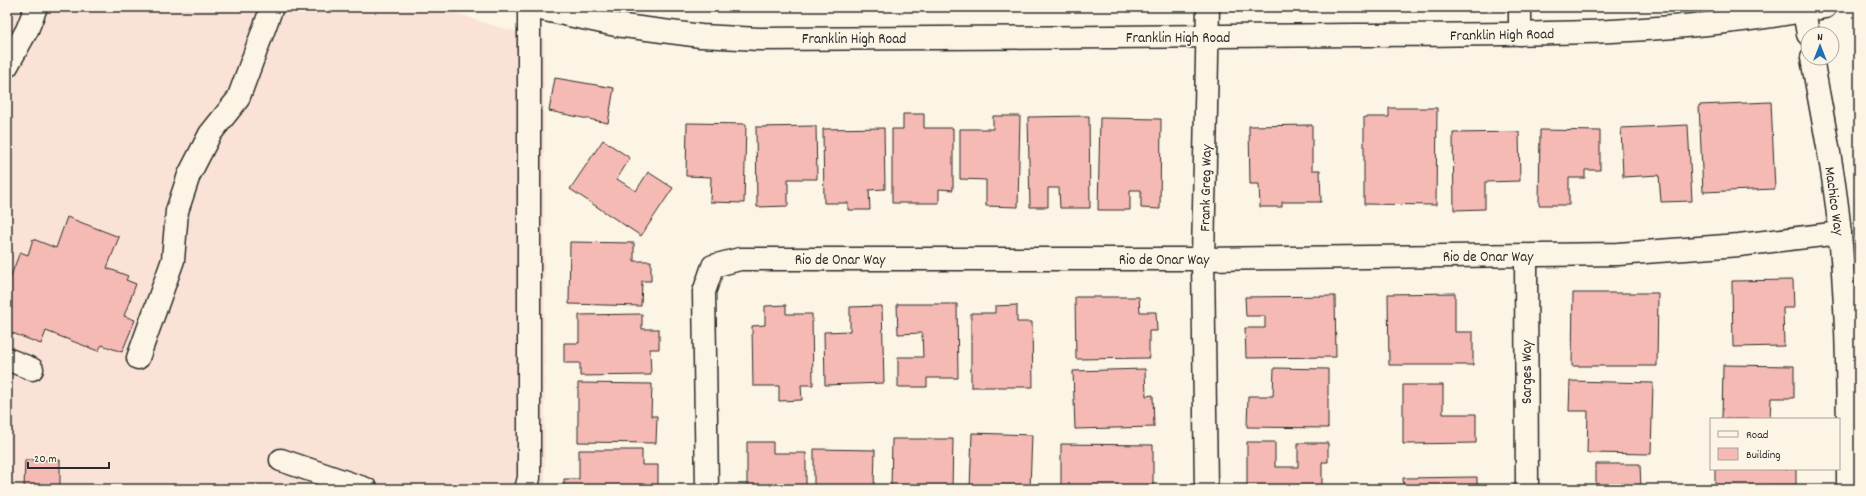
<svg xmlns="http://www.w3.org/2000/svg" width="1866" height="496" font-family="Dekko,sans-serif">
  <rect width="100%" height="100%" fill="#fcf5e5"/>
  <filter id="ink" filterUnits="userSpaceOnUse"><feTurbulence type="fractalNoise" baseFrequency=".025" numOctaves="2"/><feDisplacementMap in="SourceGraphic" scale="8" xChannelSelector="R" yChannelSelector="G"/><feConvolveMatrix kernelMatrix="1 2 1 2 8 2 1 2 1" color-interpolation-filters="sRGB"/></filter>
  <g filter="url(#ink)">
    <polygon fill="#fae3d6" points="7,7 439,7 488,24 544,39 545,489 7,489"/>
    <g fill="#f6bab4" stroke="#2b2b2b">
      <polygon points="555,78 614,88 608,123 549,111"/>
      <polygon points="1771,102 1775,189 1703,192 1699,105"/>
      <polygon points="1389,108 1437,108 1436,205 1364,204 1364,117 1389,117"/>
      <polygon points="903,114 924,114 924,128 953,128 953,190 939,189 939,203 892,203 892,129 903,129"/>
      <polygon points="993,116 1020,116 1018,207 986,206 986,180 960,179 960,129 993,129"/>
      <polygon points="1089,116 1090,208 1060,208 1059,188 1048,188 1048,207 1030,207 1028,117"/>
      <polygon points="1100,118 1161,119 1160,209 1141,208 1141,190 1130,190 1130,210 1098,210"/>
      <polygon points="687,123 746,124 744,203 710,202 711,177 686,176"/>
      <polygon points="1312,125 1312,170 1320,170 1321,202 1282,202 1282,207 1260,207 1259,184 1250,184 1249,126"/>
      <polygon points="1688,125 1692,201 1661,202 1659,175 1623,177 1621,128"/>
      <polygon points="816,126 817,179 788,179 788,206 757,207 756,127"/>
      <polygon points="884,128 885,189 869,190 870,210 848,210 848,203 824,203 823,129"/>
      <polygon points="1540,130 1600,131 1600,170 1585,170 1585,178 1569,178 1569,205 1539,205"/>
      <polygon points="1519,132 1520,181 1485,182 1485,209 1454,210 1453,133"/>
      <polygon points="603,140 630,158 617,179 636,191 648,172 673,188 641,236 570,189"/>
      <polygon points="67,217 119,237 107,268 128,276 126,280 136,284 124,316 135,320 122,352 102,345 98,351 46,331 41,344 7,331 7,286 20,252 28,255 33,239 56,248"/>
      <polygon points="570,242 634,243 634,261 651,261 651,281 642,281 641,306 569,304"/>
      <polygon points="1793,280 1794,308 1783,308 1784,346 1733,347 1732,281"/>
      <polygon points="1455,293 1455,332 1473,332 1473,365 1389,365 1388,294"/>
      <polygon points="1573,293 1658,293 1657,366 1572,366"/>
      <polygon points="1335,296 1336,357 1246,358 1245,328 1265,328 1265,316 1246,316 1245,297"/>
      <polygon points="1075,297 1139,297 1140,312 1156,312 1157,331 1149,331 1149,358 1076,359"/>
      <polygon points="897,304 957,304 958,378 927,378 927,387 898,387 898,357 923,357 922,333 898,334"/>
      <polygon points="786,305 786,314 812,314 813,385 801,385 802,400 779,401 779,386 753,386 752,326 765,325 765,306"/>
      <polygon points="1017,305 1017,322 1032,322 1033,387 971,387 971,313 995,313 995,306"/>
      <polygon points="882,306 884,383 825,385 824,332 850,331 850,307"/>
      <polygon points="642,314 642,329 659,329 659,349 650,349 651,375 580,376 580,363 564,363 564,343 579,343 579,315"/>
      <polygon points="1723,365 1794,366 1794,398 1771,398 1770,419 1722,419"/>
      <polygon points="1274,368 1328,369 1328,428 1247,427 1248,396 1273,396"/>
      <polygon points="1145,369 1146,396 1153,395 1154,427 1075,429 1073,371"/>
      <polygon points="1570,381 1653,383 1651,454 1587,453 1588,411 1569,411"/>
      <polygon points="578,383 652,384 651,416 657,416 656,443 578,442"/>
      <polygon points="1403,385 1443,385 1443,414 1476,414 1476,443 1403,444"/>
      <polygon points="972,433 1032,435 1030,488 970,489"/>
      <polygon points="892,439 953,439 952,489 891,489"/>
      <polygon points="747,442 773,442 773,453 806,453 806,489 747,489"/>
      <polygon points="1247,442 1275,442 1275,467 1298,467 1298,443 1328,443 1328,462 1322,462 1322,489 1247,489"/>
      <polygon points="1061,444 1153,445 1153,489 1061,489"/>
      <polygon points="814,449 875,450 874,489 814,489"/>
      <polygon points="579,450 642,450 642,465 658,465 658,487 651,487 651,489 564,489 564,479 579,479"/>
      <polygon points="25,460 60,460 60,489 24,489"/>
      <polygon points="1596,464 1640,464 1641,489 1596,489"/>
      <polygon points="1715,469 1796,469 1796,485 1768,485 1768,489 1715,489"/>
      <polygon points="1477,477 1477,489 1404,489 1403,478"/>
    </g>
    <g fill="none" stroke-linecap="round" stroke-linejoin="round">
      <defs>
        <g id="minor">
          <path d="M 531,7 L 616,25 L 701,36 L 759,39 C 958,38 1156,37 1355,35 C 1512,34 1670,37 1825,7"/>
          <polyline points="1520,7 1520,34"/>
          <polyline points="1804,11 1808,34"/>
          <path d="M 1812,58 C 1822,117 1835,175 1840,235 C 1848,319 1848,404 1848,489"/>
          <polyline points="7,66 27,30 36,7"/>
          <polyline points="1526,256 1527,489"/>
          <polyline points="138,358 173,260 177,211 189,175 210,134 238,99 272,7"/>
          <polyline points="7,359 32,369"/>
          <polyline points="281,460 366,489"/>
          <polyline points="526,489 529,478 529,7"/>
          <polyline points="707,489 704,292 713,266 740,259 1203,259 1618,254 1739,245 1840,233"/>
          <polyline points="1206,489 1203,259 1208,7"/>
        </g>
      </defs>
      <use href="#minor" stroke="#2b2b2b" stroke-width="25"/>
      <use href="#minor" stroke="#fcf5e5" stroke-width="22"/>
    </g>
  </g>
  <g text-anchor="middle" stroke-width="3" stroke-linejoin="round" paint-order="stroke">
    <g font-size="15" fill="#2b2b2b" stroke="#fcf5e5">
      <text transform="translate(1502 34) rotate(-1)" y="5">Franklin High Road</text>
      <text x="1178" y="42">Franklin High Road</text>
      <text x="854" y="43">Franklin High Road</text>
      <text transform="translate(1205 188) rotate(-89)" y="5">Frank Greg Way</text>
      <text transform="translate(1835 201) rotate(82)" y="5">Machico Way</text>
      <text x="1488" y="261">Rio de Onar Way</text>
      <text x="840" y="264">Rio de Onar Way</text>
      <text x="1164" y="264">Rio de Onar Way</text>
      <text transform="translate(1526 372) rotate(-90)" y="5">Sarges Way</text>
    </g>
  </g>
  <rect width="1866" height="496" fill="none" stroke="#fcf5e5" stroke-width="24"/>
  <rect x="12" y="12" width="1842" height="472" fill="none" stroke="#2b2b2b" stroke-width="1.5" filter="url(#ink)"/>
  <rect x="1710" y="418" width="130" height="52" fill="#fcf5e5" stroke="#a8a49b"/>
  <rect x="1718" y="431" width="20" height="6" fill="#fcf5e5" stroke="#a8a49b"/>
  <text x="1746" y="438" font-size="12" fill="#2b2b2b">Road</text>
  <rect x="1718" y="448" width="20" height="12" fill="#f6bab4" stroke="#a8a49b"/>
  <text x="1746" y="458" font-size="12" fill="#2b2b2b">Building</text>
  <g transform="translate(1820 46)"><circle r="19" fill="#fcf5e5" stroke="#a8a49b"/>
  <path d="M0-3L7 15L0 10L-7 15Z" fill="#1f6fb2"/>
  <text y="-6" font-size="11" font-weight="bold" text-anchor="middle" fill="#2b2b2b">N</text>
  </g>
  <path d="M28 462v6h81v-6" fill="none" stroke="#2b2b2b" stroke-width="2"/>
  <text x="34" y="462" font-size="12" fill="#2b2b2b" stroke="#fcf5e5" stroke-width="3" paint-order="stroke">20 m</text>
</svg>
